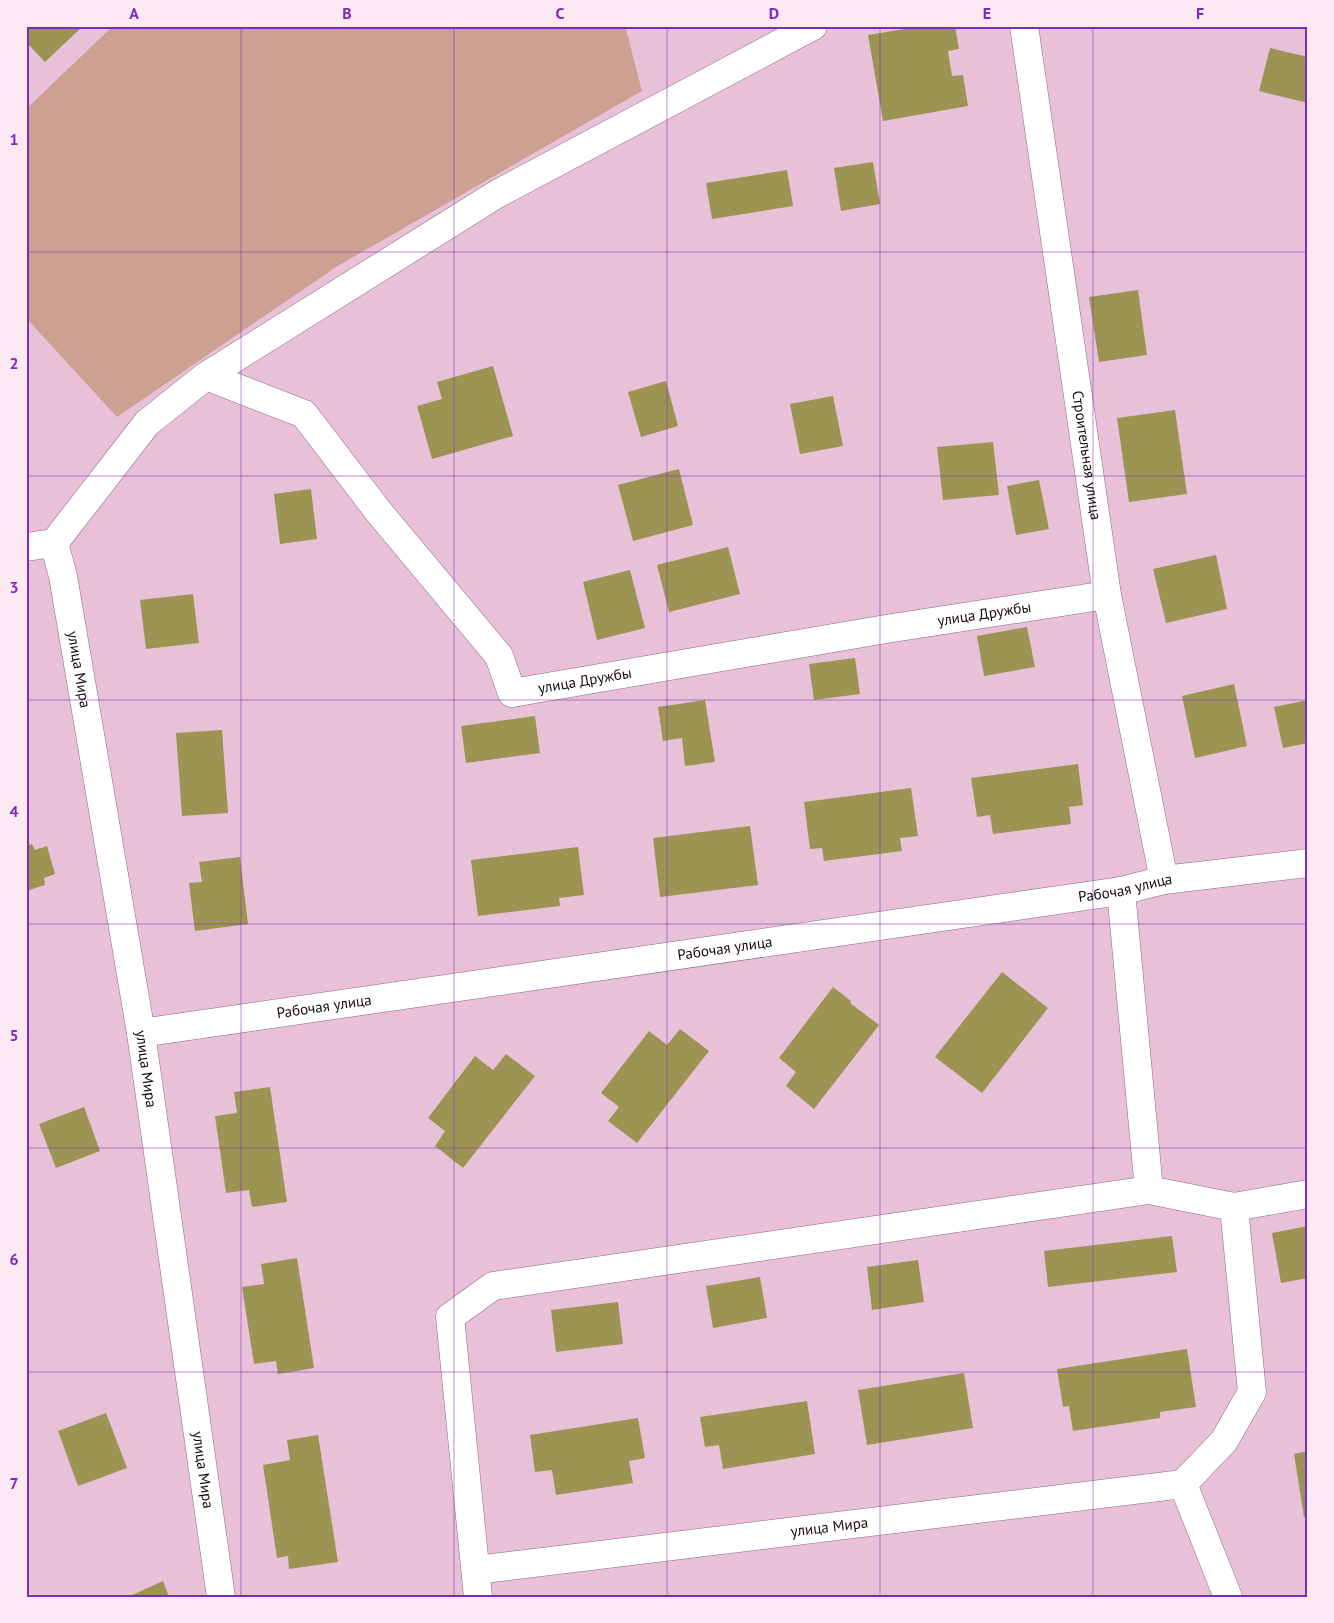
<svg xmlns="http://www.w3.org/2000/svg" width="1334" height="1623" font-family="'PT Sans',sans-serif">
  <rect width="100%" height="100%" fill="#e8c1d8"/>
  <polygon fill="#cca191" points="113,26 625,26 642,91 336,267 117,417 26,318 26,109"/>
  <g fill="#9c9453">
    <polygon points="26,26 83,26 45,62 26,42"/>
    <polygon points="922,26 955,26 959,49 948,51 952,76 963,75 968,106 883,121 868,35"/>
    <polygon points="1270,48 1308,57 1308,103 1259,91"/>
    <polygon points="873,162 880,204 841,211 834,168"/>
    <polygon points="787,170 793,206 712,219 706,183"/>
    <polygon points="1138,290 1147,355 1099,362 1089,297"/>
    <polygon points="493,366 513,436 432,459 417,406 442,399 437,382"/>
    <polygon points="666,381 678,426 641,437 628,392"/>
    <polygon points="833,396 843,446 800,454 790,404"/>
    <polygon points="1175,410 1187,494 1129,502 1117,418"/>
    <polygon points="993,442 999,495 943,500 937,447"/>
    <polygon points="679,469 693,525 633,541 618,485"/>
    <polygon points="1039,480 1049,529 1016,535 1007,486"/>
    <polygon points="311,489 317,539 280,544 274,494"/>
    <polygon points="728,547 740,594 669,612 657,565"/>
    <polygon points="1216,555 1227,609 1166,623 1153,569"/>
    <polygon points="630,570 645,628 597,640 583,582"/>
    <polygon points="193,594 199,643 146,649 140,600"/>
    <polygon points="1027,627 1035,667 984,676 977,636"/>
    <polygon points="855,658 860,694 814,700 809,664"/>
    <polygon points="1234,684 1247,746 1195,758 1182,696"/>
    <polygon points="705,700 715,762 685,766 682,738 663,741 658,707"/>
    <polygon points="1308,700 1308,743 1283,748 1274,707"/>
    <polygon points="535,716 540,753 466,763 461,726"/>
    <polygon points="222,730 228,813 182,816 176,733"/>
    <polygon points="1078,764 1083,805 1069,807 1071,824 993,834 990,815 977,817 971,778"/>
    <polygon points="911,788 918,836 900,838 902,851 824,861 822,848 810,849 804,802"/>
    <polygon points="750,826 758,885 660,897 653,838"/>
    <polygon points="32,844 35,850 47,846 55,874 44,878 45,885 26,891 26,846"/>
    <polygon points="578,847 584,895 559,898 560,906 478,916 471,860"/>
    <polygon points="240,857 248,924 195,931 189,883 202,882 199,862"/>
    <polygon points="1002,972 1048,1008 982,1093 935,1057"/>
    <polygon points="833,987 851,1001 850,1003 879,1025 814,1109 786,1086 796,1072 779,1058"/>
    <polygon points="680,1029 709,1051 637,1143 608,1121 619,1107 601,1093 649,1031 667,1045"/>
    <polygon points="506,1054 535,1076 463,1168 435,1146 445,1131 428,1118 475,1056 493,1070"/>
    <polygon points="270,1087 287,1202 252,1207 249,1190 226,1193 215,1116 237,1113 234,1092"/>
    <polygon points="84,1107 100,1151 56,1168 39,1124"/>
    <polygon points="1308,1226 1308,1278 1281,1283 1272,1233"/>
    <polygon points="1172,1236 1177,1272 1048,1287 1044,1251"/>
    <polygon points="297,1258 314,1368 278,1374 276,1361 254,1364 242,1287 264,1284 261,1264"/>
    <polygon points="918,1260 924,1302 872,1310 867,1267"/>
    <polygon points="760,1277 767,1318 713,1328 706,1286"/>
    <polygon points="618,1302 623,1344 556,1352 551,1310"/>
    <polygon points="1187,1349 1196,1407 1160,1412 1160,1418 1073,1431 1069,1406 1063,1407 1057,1369"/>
    <polygon points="964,1373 973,1428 867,1445 858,1390"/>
    <polygon points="807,1401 815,1454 723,1469 719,1445 705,1447 700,1417"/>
    <polygon points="106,1413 127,1468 78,1486 58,1431"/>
    <polygon points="638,1418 645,1458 629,1461 633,1483 556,1495 552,1470 535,1472 530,1435"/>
    <polygon points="318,1435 338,1562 289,1569 288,1556 277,1558 263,1465 290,1460 287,1440"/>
    <polygon points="1308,1451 1308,1517 1304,1517 1294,1454"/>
    <polygon points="163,1581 169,1597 128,1597"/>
  </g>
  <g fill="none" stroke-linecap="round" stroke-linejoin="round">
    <defs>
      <g id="minor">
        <path id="s1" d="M 1024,26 L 1107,595 L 1164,880"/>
        <path id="s2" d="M 206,376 L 304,414 L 378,511 L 499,656 L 512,693 L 886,629 L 1107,595"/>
        <path id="s3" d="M 54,543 L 63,576 L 141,1033 L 221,1597"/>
        <polyline points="26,547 54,543 147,423 206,376 497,194 813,26"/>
        <polyline points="1121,891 1149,1190"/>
        <path id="s4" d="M 141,1033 L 1121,891 L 1164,880 L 1308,863"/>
        <polyline points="1183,1484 1224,1441 1252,1392 1234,1207"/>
        <polyline points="1183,1484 1228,1597"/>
        <path id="s5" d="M 476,1570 L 1183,1484"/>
        <polyline points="478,1597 450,1317 493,1286 1149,1190 1234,1207 1308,1194"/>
      </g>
    </defs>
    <use href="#minor" stroke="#8b687d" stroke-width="29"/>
    <use href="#minor" stroke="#fff" stroke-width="28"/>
  </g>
  <path fill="none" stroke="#7b2cbf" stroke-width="1" stroke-opacity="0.55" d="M 241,26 L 241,1597M 454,26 L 454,1597M 667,26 L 667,1597M 880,26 L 880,1597M 1093,26 L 1093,1597M 26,252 L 1308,252M 26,476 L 1308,476M 26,700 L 1308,700M 26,924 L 1308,924M 26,1148 L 1308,1148M 26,1372 L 1308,1372"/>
  <g text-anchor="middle" stroke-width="4.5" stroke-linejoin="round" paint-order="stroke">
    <g font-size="15" fill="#14080f" stroke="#fde9f4">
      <text dy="5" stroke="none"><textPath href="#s1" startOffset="434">Строительная улица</textPath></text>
      <text dy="5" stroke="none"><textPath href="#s2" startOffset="934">улица Дружбы</textPath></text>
      <text dy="5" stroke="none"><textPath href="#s3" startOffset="129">улица Мира</textPath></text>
      <text dy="5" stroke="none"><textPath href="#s2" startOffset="529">улица Дружбы</textPath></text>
      <text dy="5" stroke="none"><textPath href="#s4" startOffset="995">Рабочая улица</textPath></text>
      <text dy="5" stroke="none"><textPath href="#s4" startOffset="590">Рабочая улица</textPath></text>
      <text dy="5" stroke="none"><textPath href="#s4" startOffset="185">Рабочая улица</textPath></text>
      <text dy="5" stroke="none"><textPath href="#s3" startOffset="534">улица Мира</textPath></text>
      <text dy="5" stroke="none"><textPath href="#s3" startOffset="939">улица Мира</textPath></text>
      <text dy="5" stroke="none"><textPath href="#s5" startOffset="356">улица Мира</textPath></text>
    </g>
  </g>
  <rect width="1334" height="1623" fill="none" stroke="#fde9f4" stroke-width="55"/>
  <rect x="28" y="28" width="1278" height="1568" fill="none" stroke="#7b2cbf" stroke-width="2"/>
  <g font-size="16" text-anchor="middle" font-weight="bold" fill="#7b2cbf">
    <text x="134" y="19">A</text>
    <text x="347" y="19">B</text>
    <text x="560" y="19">C</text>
    <text x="774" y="19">D</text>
    <text x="987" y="19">E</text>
    <text x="1200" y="19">F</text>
    <text x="14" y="145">1</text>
    <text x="14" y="369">2</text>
    <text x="14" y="593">3</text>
    <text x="14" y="817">4</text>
    <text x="14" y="1041">5</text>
    <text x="14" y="1265">6</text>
    <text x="14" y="1489">7</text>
  </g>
</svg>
